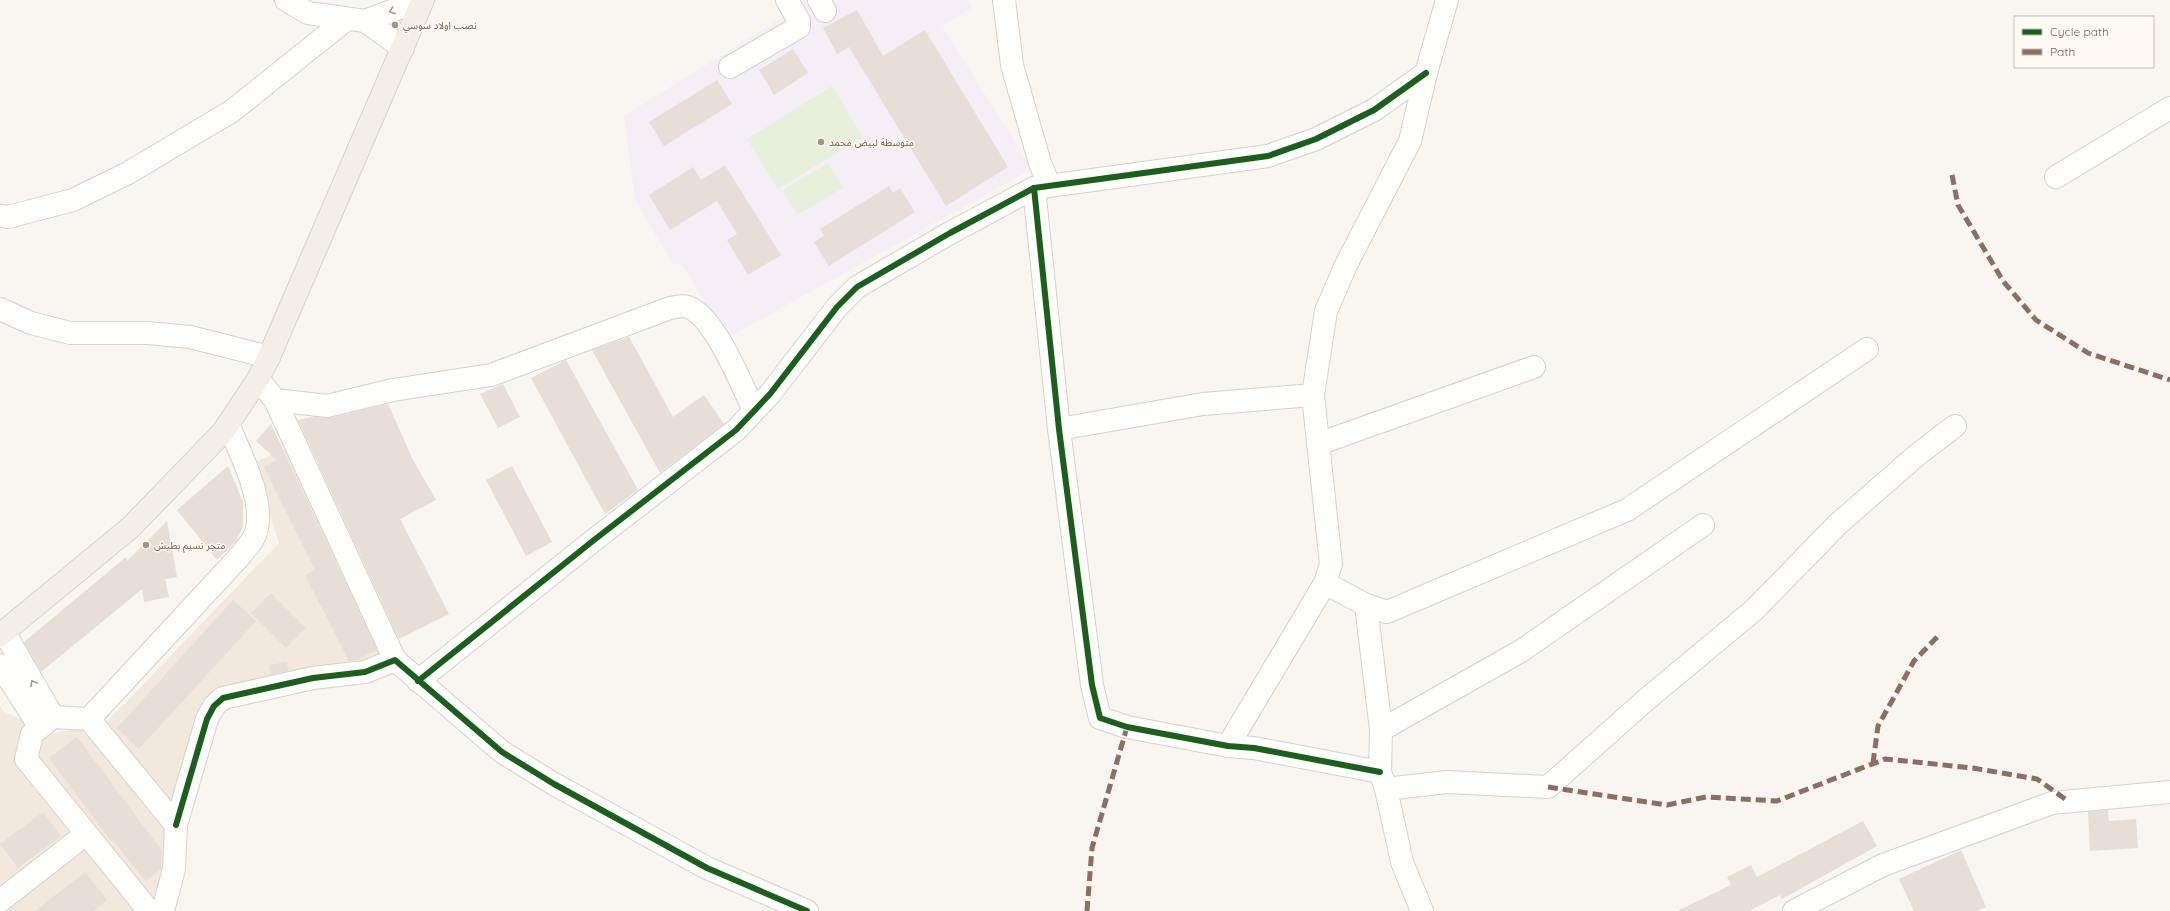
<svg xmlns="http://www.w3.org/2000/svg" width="2170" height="911" font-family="Quicksand,'Noto Sans Arabic',sans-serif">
  <rect width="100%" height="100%" fill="#f9f5f0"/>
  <polygon fill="#f2e8de" points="291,446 385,654 365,665 220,689 169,871 154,894 152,911 0,911 0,706 3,711 49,734 105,724 279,543 253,463"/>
  <polygon fill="#f6eef6" points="786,0 968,0 972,8 942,26 1032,169 727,338 682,265 673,264 635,200 624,116 783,17 777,5"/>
  <g fill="#e7f0db">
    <polygon points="832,86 863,137 778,189 747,139"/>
    <polygon points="828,163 843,188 797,215 783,190"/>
  </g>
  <g fill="#e6ded7">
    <polygon points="857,10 883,56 925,30 1008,167 946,206 849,47 837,54 823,28"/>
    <polygon points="793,49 808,73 774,95 759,70"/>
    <polygon points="717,80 732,104 664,146 649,122"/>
    <polygon points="725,165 781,255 748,275 727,240 737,234 717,201 670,230 649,195 693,167 701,180"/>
    <polygon points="889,186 893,193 900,188 915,212 829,266 814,242 824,236 820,229"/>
    <polygon points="629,337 673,417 704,395 724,424 660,473 592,350"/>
    <polygon points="566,360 638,490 605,514 531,378"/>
    <polygon points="503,384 520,417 498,428 480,394"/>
    <polygon points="388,404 413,460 436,500 400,519 449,614 399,639 298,420 312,417 330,418"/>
    <polygon points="271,424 377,650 356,660 349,661 305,575 315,570 264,467 277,460 256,441"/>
    <polygon points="228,466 243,502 243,527 236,541 217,560 177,510"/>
    <polygon points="512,466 552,542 526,556 486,480"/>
    <polygon points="167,521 177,577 165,579 169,597 144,602 142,589 41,672 24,642 126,557 127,561"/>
    <polygon points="271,593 306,628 286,648 251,613"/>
    <polygon points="233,600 256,621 139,749 117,728"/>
    <polygon points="287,662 288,671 271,675 269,665"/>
    <polygon points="77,737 162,851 161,869 145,881 113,840 111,841 49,758"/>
    <polygon points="2108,810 2109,821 2136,819 2138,848 2090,851 2088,812"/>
    <polygon points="43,812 61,836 18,868 0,844"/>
    <polygon points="1863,821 1877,846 1782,899 1780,895 1749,911 1677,911 1731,885 1727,877 1751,865 1757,877"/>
    <polygon points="1961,850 1986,907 1977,911 1914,911 1899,879"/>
    <polygon points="85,872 107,900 93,911 35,911"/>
  </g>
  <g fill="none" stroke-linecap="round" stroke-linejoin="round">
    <defs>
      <g id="minor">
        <polyline points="286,0 308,13 365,21 403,48"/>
        <polyline points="819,0 825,11"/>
        <polyline points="1004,0 1012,65 1040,163 1049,185"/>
        <polyline points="365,21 420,0"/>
        <polyline points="730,67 799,27 799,21 787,0"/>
        <polyline points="2056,177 2170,108"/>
        <polyline points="1034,188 1059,429 1092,685 1100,718 1127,727 1228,746 1254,748 1380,772"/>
        <polyline points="0,216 8,217 73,200 128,173 232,111 347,19"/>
        <polyline points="0,309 31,323 70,333 148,333 190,337 269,357"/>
        <path d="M 258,379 L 275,400 L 327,406 L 393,390 L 491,375 L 670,308 C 675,307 684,305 688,307 C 715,317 741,384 754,410"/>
        <polyline points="275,400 395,660"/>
        <polyline points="1059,429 1203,404 1313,395"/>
        <polyline points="1318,444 1534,367"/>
        <polyline points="1325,583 1366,605 1387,612 1627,510 1867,349"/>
        <polyline points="1366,605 1381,730 1521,651 1703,525"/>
        <polyline points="4,632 53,717"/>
        <polyline points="0,665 40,727"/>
        <polyline points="418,681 594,540 736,430 770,394 837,307 857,287 950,233 1034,188 1268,156 1316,139 1374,110 1426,73"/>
        <path d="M 89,719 L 240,556 C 244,550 250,545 253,539 C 270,509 240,453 228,424"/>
        <polyline points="1381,730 1380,772 1386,789 1447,782 1548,787 1647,699 1754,610 1838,524 1917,455 1955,426"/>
        <polyline points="1228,746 1325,583 1331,564 1313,395 1326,311 1346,265 1410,141 1426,73 1447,0"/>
        <polyline points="1386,789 1402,862 1422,911"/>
        <polyline points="176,825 207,719 214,706 223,698 313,678 365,672 395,660 502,752 554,784 707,868 807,911"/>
        <polyline points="0,901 86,834"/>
        <polyline points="149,911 26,759 32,734 53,717 89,719 176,825 174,869 163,911"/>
        <polyline points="1794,911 1883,865 2052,803 2170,792"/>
      </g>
      <polyline id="major" points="0,635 131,527 223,432 258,379 269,357 423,0"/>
    </defs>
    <use href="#minor" stroke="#d7d1cb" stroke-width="24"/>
    <use href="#major" stroke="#dad1cc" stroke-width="24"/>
    <use href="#minor" stroke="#fefefd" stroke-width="22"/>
    <use href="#major" stroke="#f3eee8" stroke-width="22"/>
    <g stroke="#8d6e63" stroke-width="5" stroke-dasharray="10 5" stroke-linecap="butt">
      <polyline points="1952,175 1958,205 2003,281 2036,320 2088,353 2170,380"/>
      <polyline points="1873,763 1878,726 1914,661 1938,636"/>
      <polyline points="1548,787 1667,805 1706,797 1777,801 1885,759 1973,768 2037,779 2068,801"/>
      <polyline points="1087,911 1092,848 1127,727"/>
    </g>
    <defs>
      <g id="cycleway">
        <polyline points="1034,188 1059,429 1092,685 1100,718 1127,727 1228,746 1254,748 1380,772"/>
        <polyline points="418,681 594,540 736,430 770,394 837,307 857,287 950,233 1034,188 1268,156 1316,139 1374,110 1426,73"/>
        <polyline points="176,825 207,719 214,706 223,698 313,678 365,672 395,660 502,752 554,784 707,868 807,911"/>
      </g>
    </defs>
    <use href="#cycleway" stroke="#fffaf3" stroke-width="8"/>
    <use href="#cycleway" stroke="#1b5e20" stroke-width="6"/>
  </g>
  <defs><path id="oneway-chevron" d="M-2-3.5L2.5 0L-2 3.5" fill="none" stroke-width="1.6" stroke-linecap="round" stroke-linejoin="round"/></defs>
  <g stroke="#a8958b">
    <use href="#oneway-chevron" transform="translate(392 11) rotate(159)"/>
    <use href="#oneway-chevron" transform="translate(33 683) rotate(-120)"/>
  </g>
  <g fill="#a69286" stroke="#fffaf3" stroke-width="1.5">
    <circle cx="395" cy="25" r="4"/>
    <circle cx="821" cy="142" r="4"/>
    <circle cx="146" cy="545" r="4"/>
  </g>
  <g text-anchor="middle" stroke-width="3" stroke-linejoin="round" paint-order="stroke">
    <g font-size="10" fill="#7a5c4d" stroke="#fffaf3" text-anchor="start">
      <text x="403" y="29">نصب اولاد سوسي</text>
      <text x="829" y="146">متوسطة لبيض محمد</text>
      <text x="154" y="549">متجر نسيم بطيش</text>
    </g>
  </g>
  <rect x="2014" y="16" width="140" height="52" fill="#fffaf3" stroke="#cabbb1"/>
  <rect x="2022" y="29" width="20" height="6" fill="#1b5e20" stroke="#cabbb1"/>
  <text x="2050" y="36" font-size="12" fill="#7a5c4d">Cycle path</text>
  <rect x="2022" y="49" width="20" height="6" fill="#8d6e63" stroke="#cabbb1"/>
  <text x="2050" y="56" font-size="12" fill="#7a5c4d">Path</text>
</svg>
